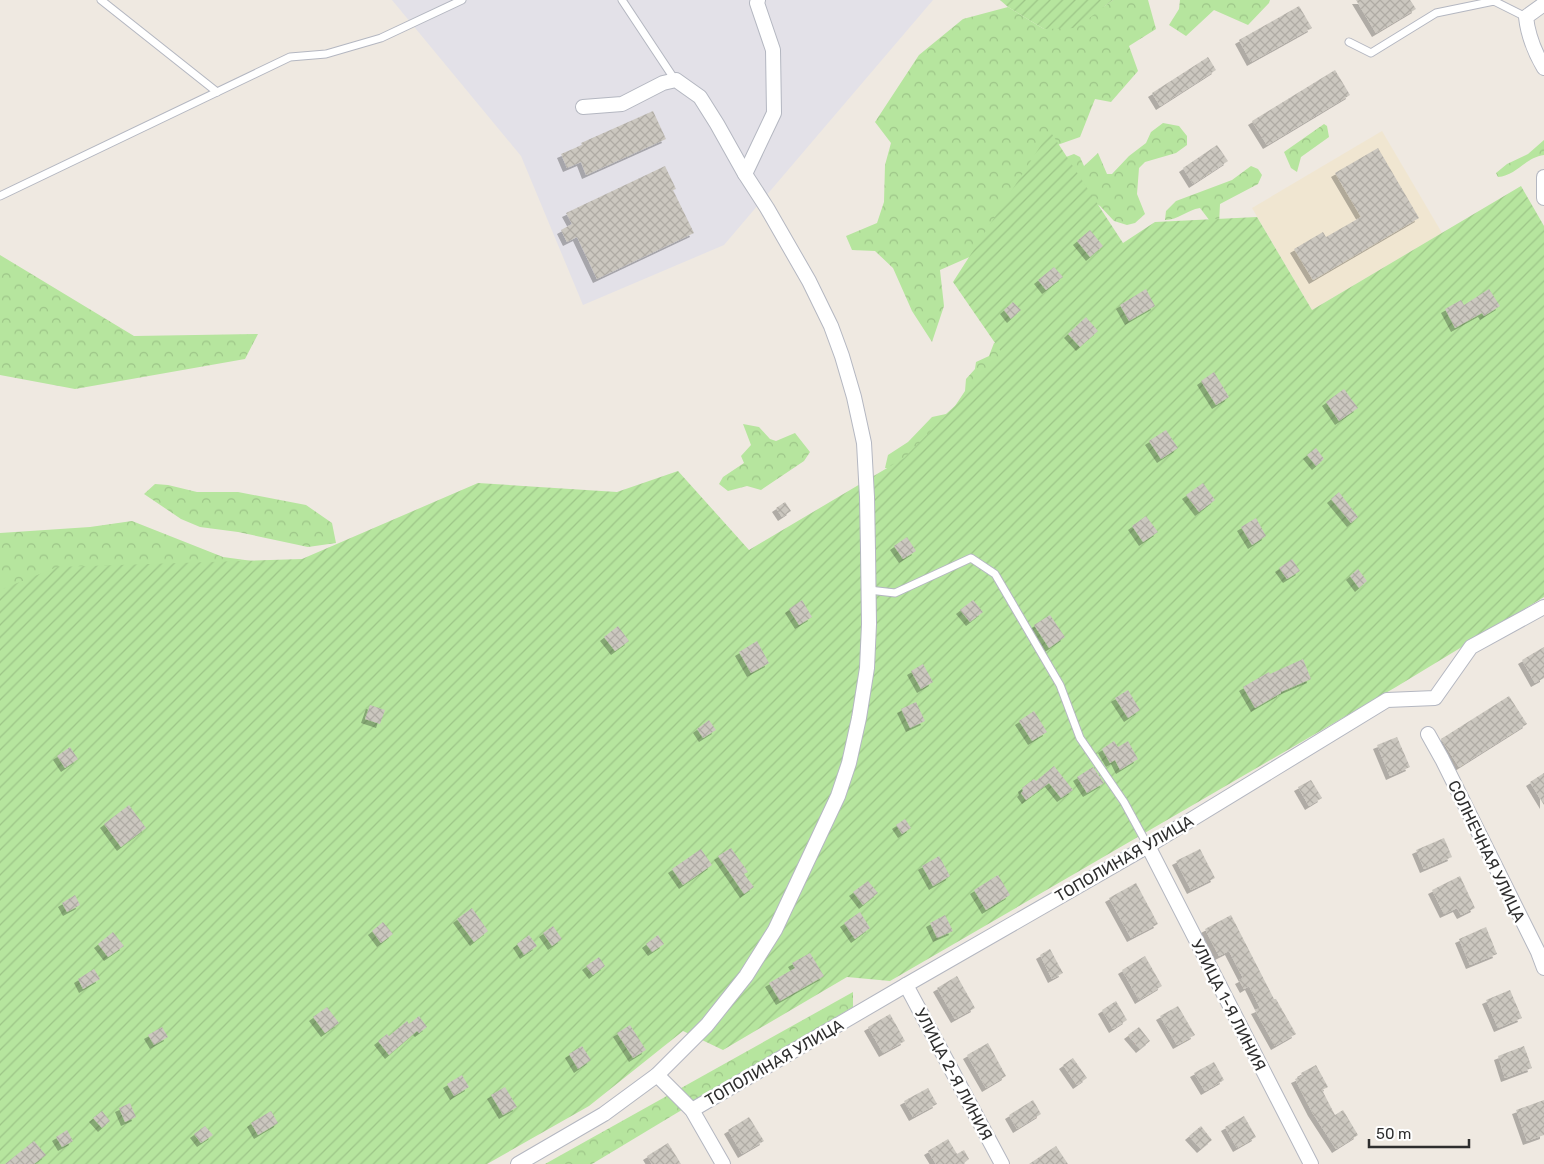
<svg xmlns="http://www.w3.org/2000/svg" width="1544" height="1164" font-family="Rubik,sans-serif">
  <defs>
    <pattern id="forest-crowns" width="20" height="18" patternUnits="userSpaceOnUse" patternTransform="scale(1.25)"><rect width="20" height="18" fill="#b6e59e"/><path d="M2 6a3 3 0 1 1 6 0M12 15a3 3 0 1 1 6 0" fill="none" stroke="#9dc588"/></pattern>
    <pattern id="garden-furrows" width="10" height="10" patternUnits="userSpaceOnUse" patternTransform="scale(1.25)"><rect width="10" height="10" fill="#b6e59e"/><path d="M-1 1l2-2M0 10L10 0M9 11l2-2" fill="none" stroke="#9dc588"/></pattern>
    <pattern id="building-cross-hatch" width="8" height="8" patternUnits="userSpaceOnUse" patternTransform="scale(1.25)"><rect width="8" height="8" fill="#cbc7bf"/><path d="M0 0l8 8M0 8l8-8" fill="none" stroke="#afaba4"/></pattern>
    <filter id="shadow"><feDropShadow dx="-4" dy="4" stdDeviation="0" flood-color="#0004"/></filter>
  </defs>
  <rect width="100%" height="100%" fill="#efe9e1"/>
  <polygon fill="#e3e1e8" points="392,0 933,0 724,245 583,305 521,156"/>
  <polygon fill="#f0e6d1" points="1382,131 1442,233 1312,310 1252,208"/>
  <g fill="url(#forest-crowns)">
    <polygon points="1113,0 1148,0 1156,29 1129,46 1138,71 1111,102 1095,99 1080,137 1043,150 974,255 940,270 944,306 932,342 912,311 893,268 875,251 852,250 846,236 877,223 884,202 885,165 891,143 875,122 919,55 963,19 1008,7 1044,29 1105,6"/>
    <polygon points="1180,0 1270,0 1269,3 1248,25 1214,10 1186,36 1169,25 1179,9"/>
    <polygon points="1163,123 1179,126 1187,136 1187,145 1176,153 1145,162 1139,168 1137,194 1145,214 1135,223 1127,225 1114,221 1100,206 1067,185 1058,160 1074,154 1080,157 1084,166 1098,153 1107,174 1112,174 1129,156 1146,143 1151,132"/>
    <polygon points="1324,124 1327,126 1329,137 1301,157 1297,172 1291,168 1284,152"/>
    <path d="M 1544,140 L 1544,155 C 1526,157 1516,176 1498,177 L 1496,173 L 1507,164 L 1528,154 Z"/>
    <path d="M 1251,166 L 1258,169 L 1262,175 L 1258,184 L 1220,204 L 1219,224 L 1213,225 L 1200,208 C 1187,210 1178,220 1165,220 L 1166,211 L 1176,201 L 1232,180 Z"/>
    <polygon points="0,255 134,336 258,334 245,359 75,389 0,375"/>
    <polygon points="994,343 1022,343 901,468 885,468 888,455 908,442 932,417 946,414 955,406 965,391 966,379 975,369 976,362 989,356"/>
    <polygon points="743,424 759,427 770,439 776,441 795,433 810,452 804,461 761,490 747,486 728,491 719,484 723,477 744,463 741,456 751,445"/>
    <polygon points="155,484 168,485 197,492 238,492 306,505 332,523 336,543 308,547 238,532 200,527 181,519 144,494"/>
    <polygon points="132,521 223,557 259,562 0,593 0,533 90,527"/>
    <polygon points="853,992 853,1007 592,1164 545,1164"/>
  </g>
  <g fill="url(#garden-furrows)">
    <polygon points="1000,0 1113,0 1076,28 1044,29 1008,7"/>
    <polygon points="1050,131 1123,243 1155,222 1257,217 1312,310 1521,186 1544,226 1544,597 1396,687 890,981 847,977 723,1050 683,1031 589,1106 487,1164 0,1164 0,590 57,567 302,559 478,483 617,492 678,471 749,550 904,458 1004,356 953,282"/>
  </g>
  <g fill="url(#building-cross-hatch)" filter="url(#shadow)">
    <polygon points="1356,0 1410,0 1416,9 1376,33"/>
    <polygon points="1299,6 1312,28 1251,62 1239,40"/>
    <polygon points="1208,57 1216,70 1160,106 1152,93"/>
    <polygon points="1335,70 1350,95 1267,145 1252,121"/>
    <polygon points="653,111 666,139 586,175 581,162 567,168 561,154 582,145 581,143"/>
    <polygon points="1217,145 1228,161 1193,184 1183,168"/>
    <polygon points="1378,148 1419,218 1313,280 1294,249 1323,232 1326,237 1361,217 1335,173"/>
    <polygon points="665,166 676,189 673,190 694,233 597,279 577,237 567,242 561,230 572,224 566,213"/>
    <polygon points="1090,230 1103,246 1090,257 1077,241"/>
    <polygon points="1054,267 1063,277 1046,290 1038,280"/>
    <polygon points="1146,289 1155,306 1129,321 1120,305"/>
    <polygon points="1489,289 1500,306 1484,316 1482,313 1455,328 1445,309 1461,300 1464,305"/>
    <polygon points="1013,302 1021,310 1011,319 1004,310"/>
    <polygon points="1086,317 1098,331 1080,347 1068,334"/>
    <polygon points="1214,372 1229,397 1216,405 1201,381"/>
    <polygon points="1344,389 1358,408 1339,421 1326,402"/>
    <polygon points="1166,430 1178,448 1161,459 1149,441"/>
    <polygon points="1316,448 1324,459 1316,466 1307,455"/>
    <polygon points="1203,483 1215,500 1199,512 1186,495"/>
    <polygon points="1339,492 1358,517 1351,523 1331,499"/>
    <polygon points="785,502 791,511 782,517 776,508"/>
    <polygon points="1146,516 1158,532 1143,542 1132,526"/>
    <polygon points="1256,518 1266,536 1252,545 1241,527"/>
    <polygon points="907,537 916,551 903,559 894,546"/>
    <polygon points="1292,559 1300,571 1287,579 1279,568"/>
    <polygon points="1358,569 1367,581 1359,588 1350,576"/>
    <polygon points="802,600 812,617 799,625 789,609"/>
    <polygon points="973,600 983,612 970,622 960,610"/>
    <polygon points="1050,615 1065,637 1049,648 1034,625"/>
    <polygon points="618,626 629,641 615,651 604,637"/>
    <polygon points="757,641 769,663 751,673 739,652"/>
    <polygon points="1544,647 1544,678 1535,683 1522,660"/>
    <polygon points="1303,659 1311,679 1281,692 1281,693 1255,708 1243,687 1269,672 1270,674"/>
    <polygon points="923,664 933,682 921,689 911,671"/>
    <polygon points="1128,690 1140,710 1128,718 1115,698"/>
    <polygon points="1509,696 1527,724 1459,767 1441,739"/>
    <polygon points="916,702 925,721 910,728 901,709"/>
    <polygon points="370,705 385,710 380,724 365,719"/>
    <polygon points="1034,711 1047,732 1032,741 1019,721"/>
    <polygon points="709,720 716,730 703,738 697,729"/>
    <polygon points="1397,737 1410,767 1390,776 1377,745"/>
    <polygon points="1114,741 1118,747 1128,741 1138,759 1120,770 1115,760 1110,763 1102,749"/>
    <polygon points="70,747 78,759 65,768 57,756"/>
    <polygon points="1054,766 1073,790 1061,798 1049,783 1026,800 1021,793 1023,791 1022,788 1034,779 1036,781"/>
    <polygon points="1093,767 1104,783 1087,793 1077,777"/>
    <polygon points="1544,773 1544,805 1530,782"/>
    <polygon points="1311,780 1322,798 1309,806 1298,787"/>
    <polygon points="129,805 146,828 121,847 104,824"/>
    <polygon points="905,819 911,828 902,834 896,825"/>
    <polygon points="1444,838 1452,857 1424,869 1416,850"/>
    <polygon points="731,848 748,872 744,874 754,887 744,894 718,856"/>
    <polygon points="701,849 712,865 683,885 672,869"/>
    <polygon points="1200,849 1215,878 1191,890 1176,861"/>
    <polygon points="939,856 950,876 933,886 922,866"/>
    <polygon points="998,875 1010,895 986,910 974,890"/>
    <polygon points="1460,876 1475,908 1461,915 1457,908 1444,914 1432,890"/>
    <polygon points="868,881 878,893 863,905 853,892"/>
    <polygon points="1136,883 1158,924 1131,938 1109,898"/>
    <polygon points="75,895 80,905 67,912 62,903"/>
    <polygon points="472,908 488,931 474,942 457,919"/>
    <polygon points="860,912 870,928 855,939 844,923"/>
    <polygon points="945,915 953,931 937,938 930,923"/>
    <polygon points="1231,915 1274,999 1276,999 1296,1034 1275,1046 1255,1010 1260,1008 1249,986 1244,989 1239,980 1243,978 1229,951 1219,956 1205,929"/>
    <polygon points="383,922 393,934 381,943 372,931"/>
    <polygon points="553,926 562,939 552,946 543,933"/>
    <polygon points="1486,927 1497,954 1470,965 1459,939"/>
    <polygon points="113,932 124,946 108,957 98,944"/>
    <polygon points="529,935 537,946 524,955 517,944"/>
    <polygon points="658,935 664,944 652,952 646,944"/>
    <polygon points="1050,949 1063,973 1052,979 1040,955"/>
    <polygon points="810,953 824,976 780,1001 769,983 795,968 792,963"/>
    <polygon points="1145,956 1162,986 1139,1000 1122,970"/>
    <polygon points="599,957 605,966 593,975 586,966"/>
    <polygon points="94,969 100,979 83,989 78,979"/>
    <polygon points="957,976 975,1008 955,1019 937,988"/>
    <polygon points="1510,990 1522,1018 1498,1028 1486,1000"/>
    <polygon points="1116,1001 1127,1020 1113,1029 1102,1010"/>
    <polygon points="1178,1006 1195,1035 1177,1045 1160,1016"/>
    <polygon points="327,1007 339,1023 325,1033 313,1017"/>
    <polygon points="890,1014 905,1041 883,1053 868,1027"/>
    <polygon points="419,1016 427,1027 419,1033 417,1031 389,1055 378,1041 387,1034 389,1036 407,1021 409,1024"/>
    <polygon points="630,1025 646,1050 633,1058 617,1033"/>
    <polygon points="162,1027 168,1037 154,1045 148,1035"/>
    <polygon points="1139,1027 1150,1041 1140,1049 1128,1035"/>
    <polygon points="988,1043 1006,1076 986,1088 967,1055"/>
    <polygon points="582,1046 591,1060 578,1069 569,1054"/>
    <polygon points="1524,1046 1532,1068 1505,1078 1498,1056"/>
    <polygon points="1073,1058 1087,1078 1077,1085 1063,1065"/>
    <polygon points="1214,1062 1224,1080 1205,1091 1194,1073"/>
    <polygon points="1316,1065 1328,1087 1322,1090 1335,1115 1343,1110 1358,1135 1336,1149 1312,1112 1295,1079 1302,1076 1301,1073"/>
    <polygon points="462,1075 469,1087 454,1096 447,1084"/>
    <polygon points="505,1087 517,1107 503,1115 491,1095"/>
    <polygon points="928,1088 937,1104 913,1117 904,1101"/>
    <polygon points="1033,1100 1041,1114 1017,1129 1009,1115"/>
    <polygon points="1544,1100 1544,1135 1527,1141 1516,1110"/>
    <polygon points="130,1103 136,1117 125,1122 119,1108"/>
    <polygon points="102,1111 110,1121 102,1128 93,1118"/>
    <polygon points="271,1111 278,1123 258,1135 251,1123"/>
    <polygon points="1244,1116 1256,1137 1237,1148 1225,1127"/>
    <polygon points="749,1117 764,1141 742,1154 728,1130"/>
    <polygon points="205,1126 213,1135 201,1143 194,1134"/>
    <polygon points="1201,1126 1212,1140 1201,1149 1189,1136"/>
    <polygon points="67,1130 73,1141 62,1147 56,1137"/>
    <polygon points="948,1139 957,1154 964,1150 969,1159 963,1164 936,1164 928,1151"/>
    <polygon points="34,1141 46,1155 34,1164 5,1164"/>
    <polygon points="668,1143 681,1164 652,1164 647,1156"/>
    <polygon points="1056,1146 1068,1164 1029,1164"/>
  </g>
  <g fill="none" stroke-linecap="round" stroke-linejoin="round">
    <defs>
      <g id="lane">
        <polyline points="101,0 217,92"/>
        <polyline points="622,0 675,80"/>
        <polyline points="1349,42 1371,53 1436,13 1494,1 1526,17"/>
        <polyline points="0,196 290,57 326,54 381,38 462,0"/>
        <polyline points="869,590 895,593 971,558 995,574 1060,685 1080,738 1124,802 1148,846"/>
      </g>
      <g id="street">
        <path d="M 1544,4 L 1526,17 C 1528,36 1534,51 1544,68"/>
        <polyline points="745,174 774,113 773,50 757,3 758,0"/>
        <polyline points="1544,177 1544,198"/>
        <polyline points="1428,734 1442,759 1538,952 1544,968"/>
        <polyline points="1148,846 1311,1164"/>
        <polyline points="906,985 1002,1164"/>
        <polyline points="657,1075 692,1110 723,1164"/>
        <polyline points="692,1110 906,985 1148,846 1387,700 1435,698 1471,647 1544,607"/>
        <polyline points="518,1164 604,1114 657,1075 707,1025 746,976 775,930 838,796 849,763 859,718 867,668 869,624 868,550 867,497 864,443 854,397 842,356 831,326 809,281 767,208 745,174 717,124 700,97 676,80 663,83 622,104 583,107"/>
      </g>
    </defs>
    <use href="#lane" stroke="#b4b7c1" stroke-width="9"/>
    <use href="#street" stroke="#b4b7c1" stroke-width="16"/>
    <use href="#lane" stroke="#fff" stroke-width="7"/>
    <use href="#street" stroke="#fff" stroke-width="14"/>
  </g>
  <g text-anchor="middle" stroke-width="5" stroke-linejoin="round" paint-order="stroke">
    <g font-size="16" fill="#2e2e2e" stroke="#fff">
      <text transform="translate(1487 851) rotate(64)" y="6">СОЛНЕЧНАЯ УЛИЦА</text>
      <text transform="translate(1124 858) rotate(-30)" y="6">ТОПОЛИНАЯ УЛИЦА</text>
      <text transform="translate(1229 1005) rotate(63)" y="6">УЛИЦА 1-Я ЛИНИЯ</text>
      <text transform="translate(774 1062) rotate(-30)" y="6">ТОПОЛИНАЯ УЛИЦА</text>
      <text transform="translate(954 1074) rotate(62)" y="6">УЛИЦА 2-Я ЛИНИЯ</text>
    </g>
  </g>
  <path d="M1369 1139v8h100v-8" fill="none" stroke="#2e2e2e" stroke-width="2.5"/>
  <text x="1376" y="1139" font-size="15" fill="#2e2e2e" stroke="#ffffff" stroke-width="4" paint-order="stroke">50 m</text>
</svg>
